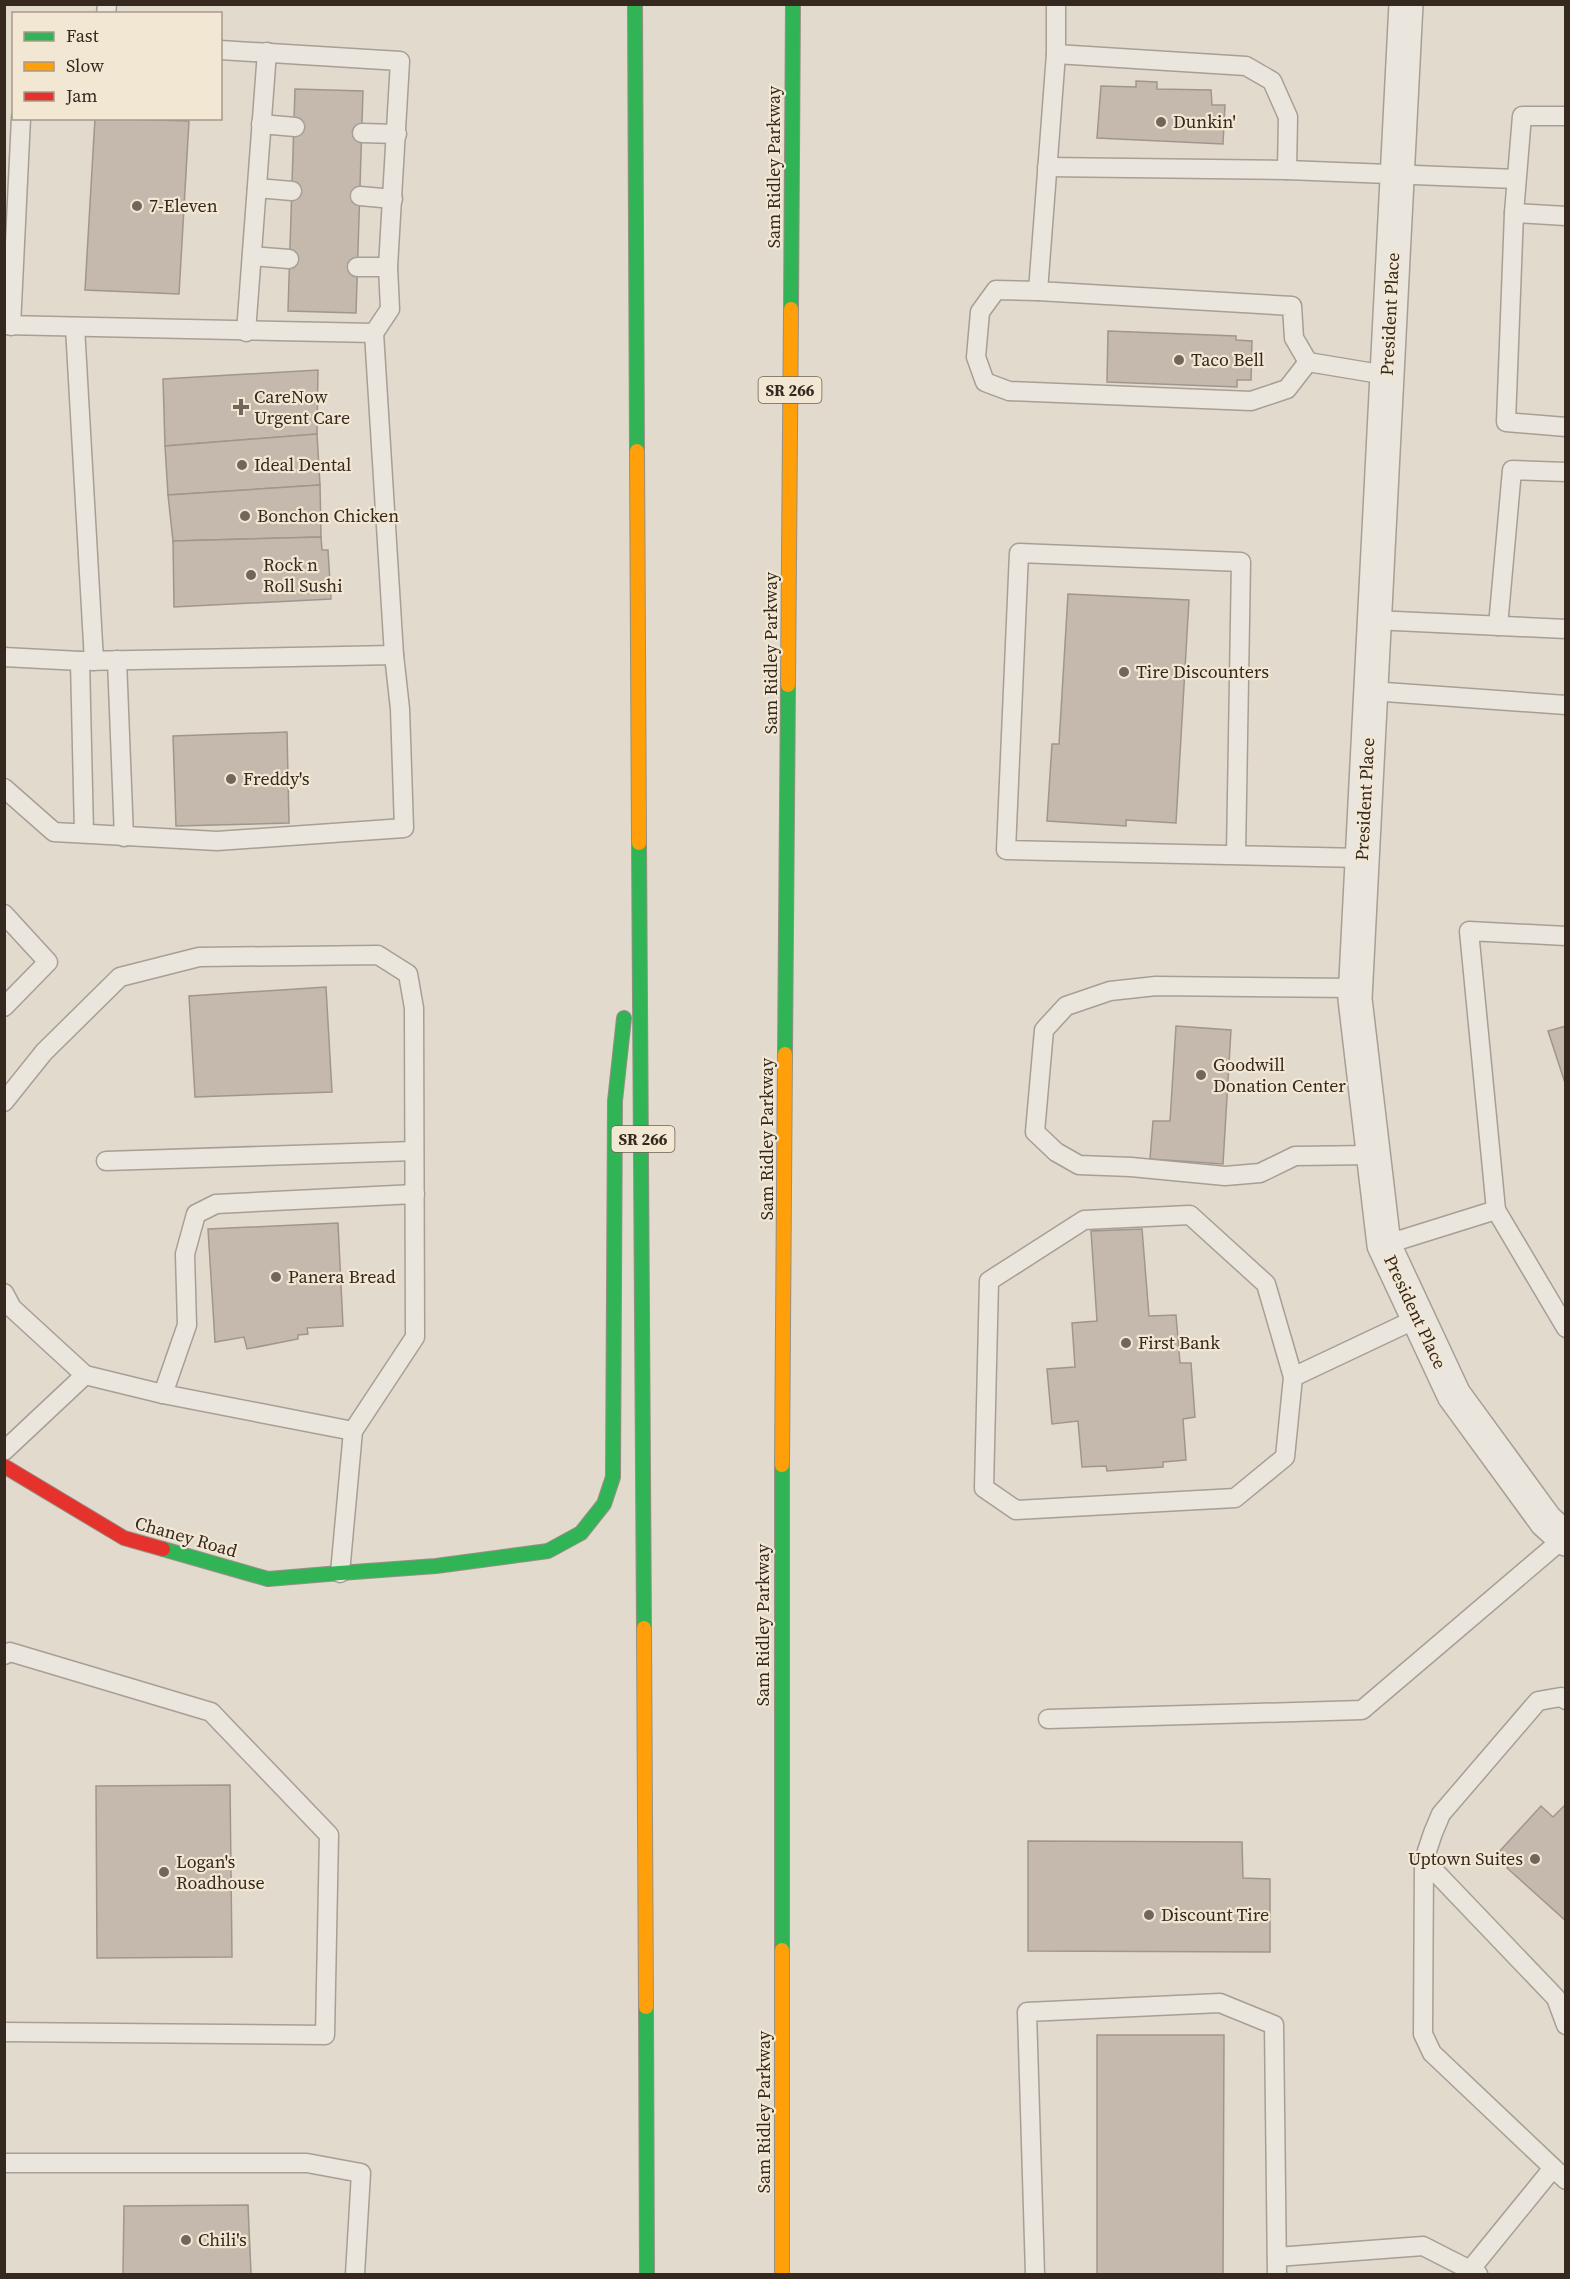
<svg xmlns="http://www.w3.org/2000/svg" width="1570" height="2279" font-family="'Source Serif 4',serif">
  <rect width="100%" height="100%" fill="#e2dacc"/>
  <g fill="#c5b9ad" stroke="#a1968c" stroke-width="1.5">
    <polygon points="1136,81 1157,82 1157,89 1211,90 1212,105 1225,105 1223,144 1097,138 1101,86 1136,87"/>
    <polygon points="295,89 363,91 356,313 288,311"/>
    <polygon points="95,118 189,121 179,294 85,290"/>
    <polygon points="1108,331 1236,336 1236,340 1252,341 1251,380 1237,380 1237,387 1107,382"/>
    <polygon points="318,370 317,434 165,446 163,379"/>
    <polygon points="317,434 320,485 168,495 165,446"/>
    <polygon points="320,485 321,537 173,541 168,495"/>
    <polygon points="321,537 322,550 328,550 331,599 174,607 173,541"/>
    <polygon points="1068,594 1189,600 1176,823 1126,820 1126,826 1047,821 1052,744 1059,744"/>
    <polygon points="287,732 289,823 176,826 173,736"/>
    <polygon points="326,987 332,1092 195,1097 189,996"/>
    <polygon points="1176,1026 1231,1030 1223,1164 1150,1159 1153,1121 1170,1121"/>
    <polygon points="1566,1026 1566,1086 1548,1031"/>
    <polygon points="338,1223 343,1326 307,1328 308,1334 298,1335 298,1339 247,1349 244,1337 215,1342 208,1229"/>
    <polygon points="1142,1229 1149,1316 1176,1315 1180,1363 1191,1363 1195,1417 1183,1419 1186,1460 1163,1462 1163,1467 1107,1471 1106,1466 1082,1467 1078,1421 1052,1424 1047,1369 1075,1367 1072,1323 1097,1321 1091,1231"/>
    <polygon points="230,1785 232,1957 97,1958 96,1786"/>
    <polygon points="1566,1804 1566,1921 1507,1868 1510,1864 1498,1853 1541,1806 1553,1817"/>
    <polygon points="1028,1841 1242,1842 1243,1878 1270,1879 1270,1952 1028,1951"/>
    <polygon points="1097,2035 1224,2035 1223,2274 1097,2274"/>
    <polygon points="248,2205 251,2274 123,2274 124,2206"/>
  </g>
  <g fill="none" stroke-linecap="round" stroke-linejoin="round">
    <defs>
      <g id="lane">
        <polyline points="1056,4 1056,54 1038,291 1292,306 1294,338 1308,362 1386,375"/>
        <polyline points="106,14 107,4"/>
        <polyline points="1056,54 1246,66 1272,81 1288,117 1287,170"/>
        <polyline points="1566,116 1522,116 1514,213 1506,422 1566,427"/>
        <polyline points="261,124 295,127"/>
        <polyline points="362,133 397,134"/>
        <polyline points="1047,167 1287,170 1516,179"/>
        <polyline points="257,188 292,191"/>
        <polyline points="360,196 393,199"/>
        <polyline points="1514,213 1566,216"/>
        <polyline points="252,256 289,259"/>
        <polyline points="357,267 388,267"/>
        <polyline points="1038,291 996,290 980,312 976,357 985,382 1009,391 1251,401 1287,389 1308,362"/>
        <polyline points="4,325 374,333 390,309 388,267 400,61 220,50"/>
        <polyline points="11,326 21,118"/>
        <polyline points="75,327 94,661"/>
        <polyline points="246,332 267,52"/>
        <polyline points="374,333 394,655"/>
        <polyline points="1374,620 1566,629"/>
        <polyline points="1498,626 1512,470 1566,472"/>
        <polyline points="4,657 80,661 394,655 400,709 404,828 217,841 54,832 4,788"/>
        <polyline points="117,660 124,837"/>
        <polyline points="80,661 84,833"/>
        <polyline points="1371,691 1566,705"/>
        <polyline points="1236,855 1241,562 1019,553 1006,850 1362,858"/>
        <polyline points="4,914 48,962 4,1007"/>
        <polyline points="1356,988 1156,986 1110,991 1066,1006 1044,1030 1035,1132 1056,1152 1079,1165 1131,1167 1225,1176 1260,1173 1295,1156 1373,1155"/>
        <polyline points="4,1102 44,1052 120,977 199,957 378,955 408,974 414,1008 415,1337 353,1431 340,1573"/>
        <polyline points="106,1161 414,1151"/>
        <polyline points="1496,1210 1566,1328"/>
        <polyline points="1384,1245 1496,1210 1469,931 1566,936"/>
        <polyline points="4,1293 12,1308 85,1375 4,1451"/>
        <polyline points="85,1375 163,1394 353,1431"/>
        <polyline points="1293,1377 1266,1284 1190,1215 1084,1220 989,1281 984,1488 1016,1510 1235,1498 1285,1457 1293,1377 1418,1318"/>
        <polyline points="163,1394 187,1325 185,1254 196,1214 216,1204 415,1194"/>
        <polyline points="4,1655 10,1652 211,1712 329,1835 325,2035 4,2032"/>
        <polyline points="1566,1700 1561,1697 1538,1701 1441,1814 1433,1833 1424,1860 1423,2034 1432,2053 1566,2180"/>
        <polyline points="1048,1719 1362,1710 1564,1538"/>
        <polyline points="1424,1860 1556,1998 1566,2025"/>
        <polyline points="4,2163 307,2163 361,2173 355,2274"/>
        <polyline points="1277,2257 1423,2246 1478,2274"/>
        <polyline points="1470,2270 1553,2168"/>
        <polyline points="1035,2274 1027,2012 1220,2003 1274,2025 1277,2274"/>
      </g>
      <polyline id="street" points="1406,4 1355,999 1384,1245 1454,1395 1546,1521 1566,1539"/>
      <g id="fast">
        <polyline points="635,4 637,451"/>
        <polyline points="791,309 793,4"/>
        <polyline points="639,843 644,1628"/>
        <polyline points="785,1054 788,685"/>
        <polyline points="163,1549 268,1579 340,1573"/>
        <polyline points="340,1573 436,1566 548,1551 581,1533 604,1504 613,1477 615,1101 624,1018"/>
        <polyline points="782,1950 782,1465"/>
        <polyline points="646,2007 647,2274"/>
      </g>
      <g id="slow">
        <polyline points="637,451 639,843"/>
        <polyline points="788,685 791,309"/>
        <polyline points="782,1465 785,1054"/>
        <polyline points="644,1628 646,2007"/>
        <polyline points="782,1950 782,2274"/>
      </g>
      <polyline id="jam" points="4,1466 124,1538 163,1549"/>
    </defs>
    <use href="#lane" stroke="#a79f96" stroke-width="21"/>
    <use href="#street" stroke="#a79f96" stroke-width="36"/>
    <use href="#fast" stroke="#978f85" stroke-width="16"/>
    <use href="#slow" stroke="#978f85" stroke-width="16"/>
    <use href="#jam" stroke="#978f85" stroke-width="16"/>
    <use href="#lane" stroke="#eae5dd" stroke-width="18"/>
    <use href="#street" stroke="#eae5dd" stroke-width="33"/>
    <use href="#fast" stroke="#30b455" stroke-width="14"/>
    <use href="#slow" stroke="#ff9f0a" stroke-width="14"/>
    <use href="#jam" stroke="#e5322d" stroke-width="14"/>
  </g>
  <g fill="#71665c" stroke="#f2e7d3" stroke-width="2">
    <circle cx="1161" cy="122" r="6"/>
    <circle cx="137" cy="206" r="6"/>
    <circle cx="1179" cy="360" r="6"/>
    <path d="M238 398h6v6h6v6h-6v6h-6v-6h-6v-6h6z"/>
    <circle cx="242" cy="465" r="6"/>
    <circle cx="245" cy="516" r="6"/>
    <circle cx="251" cy="575" r="6"/>
    <circle cx="1124" cy="672" r="6"/>
    <circle cx="231" cy="779" r="6"/>
    <circle cx="1201" cy="1075" r="6"/>
    <circle cx="276" cy="1277" r="6"/>
    <circle cx="1126" cy="1343" r="6"/>
    <circle cx="1535" cy="1859" r="6"/>
    <circle cx="164" cy="1872" r="6"/>
    <circle cx="1149" cy="1915" r="6"/>
    <circle cx="186" cy="2240" r="6"/>
  </g>
  <g text-anchor="middle" stroke-width="4.5" stroke-linejoin="round" paint-order="stroke">
    <g fill="#f2e7d3" stroke="#6d6155" stroke-width="1.5">
      <rect x="758.5" y="377" width="63" height="26" rx="4.5"/>
      <rect x="611.5" y="1126" width="63" height="26" rx="4.5"/>
    </g>
    <g font-size="16" font-weight="bold" fill="#34281f">
      <text x="790" y="396">SR 266</text>
      <text x="643" y="1145">SR 266</text>
    </g>
    <g font-size="18" fill="#34281f" stroke="#f2e7d3" text-anchor="start">
      <text x="1173" y="128">Dunkin'</text>
      <text x="149" y="212">7-Eleven</text>
      <text x="1191" y="366">Taco Bell</text>
      <text x="254" y="403">CareNow<tspan x="254" dy="21">Urgent Care</tspan></text>
      <text x="254" y="471">Ideal Dental</text>
      <text x="257" y="522">Bonchon Chicken</text>
      <text x="263" y="571">Rock n<tspan x="263" dy="21">Roll Sushi</tspan></text>
      <text x="1136" y="678">Tire Discounters</text>
      <text x="243" y="785">Freddy's</text>
      <text x="1213" y="1071">Goodwill<tspan x="1213" dy="21">Donation Center</tspan></text>
      <text x="288" y="1283">Panera Bread</text>
      <text x="1138" y="1349">First Bank</text>
      <text x="1523" y="1865" text-anchor="end">Uptown Suites</text>
      <text x="176" y="1868">Logan's<tspan x="176" dy="21">Roadhouse</tspan></text>
      <text x="1161" y="1921">Discount Tire</text>
      <text x="198" y="2246">Chili's</text>
    </g>
    <g font-size="18" fill="#34281f" stroke="#f2e7d3">
      <text transform="translate(774 167) rotate(-90)" y="6">Sam Ridley Parkway</text>
      <text transform="translate(1390 314) rotate(-87)" y="6">President Place</text>
      <text transform="translate(771 653) rotate(-90)" y="6">Sam Ridley Parkway</text>
      <text transform="translate(1365 799) rotate(-87)" y="6">President Place</text>
      <text transform="translate(767 1139) rotate(-90)" y="6">Sam Ridley Parkway</text>
      <text transform="translate(1415 1312) rotate(65)" y="6">President Place</text>
      <text transform="translate(186 1537) rotate(16)" y="6">Chaney Road</text>
      <text transform="translate(763 1625) rotate(-90)" y="6">Sam Ridley Parkway</text>
      <text transform="translate(764 2112) rotate(-90)" y="6">Sam Ridley Parkway</text>
    </g>
  </g>
  <rect width="1570" height="2279" fill="none" stroke="#34281f" stroke-width="12"/>
  <rect x="12" y="12" width="210" height="108" fill="#f2e7d3" stroke="#a69b8b" stroke-width="1.5"/>
  <rect x="24" y="32" width="30" height="9" fill="#30b455" stroke="#a69b8b" stroke-width="1.5"/>
  <text x="66" y="42" font-size="18" fill="#34281f">Fast</text>
  <rect x="24" y="62" width="30" height="9" fill="#ff9f0a" stroke="#a69b8b" stroke-width="1.5"/>
  <text x="66" y="72" font-size="18" fill="#34281f">Slow</text>
  <rect x="24" y="92" width="30" height="9" fill="#e5322d" stroke="#a69b8b" stroke-width="1.5"/>
  <text x="66" y="102" font-size="18" fill="#34281f">Jam</text>
</svg>
